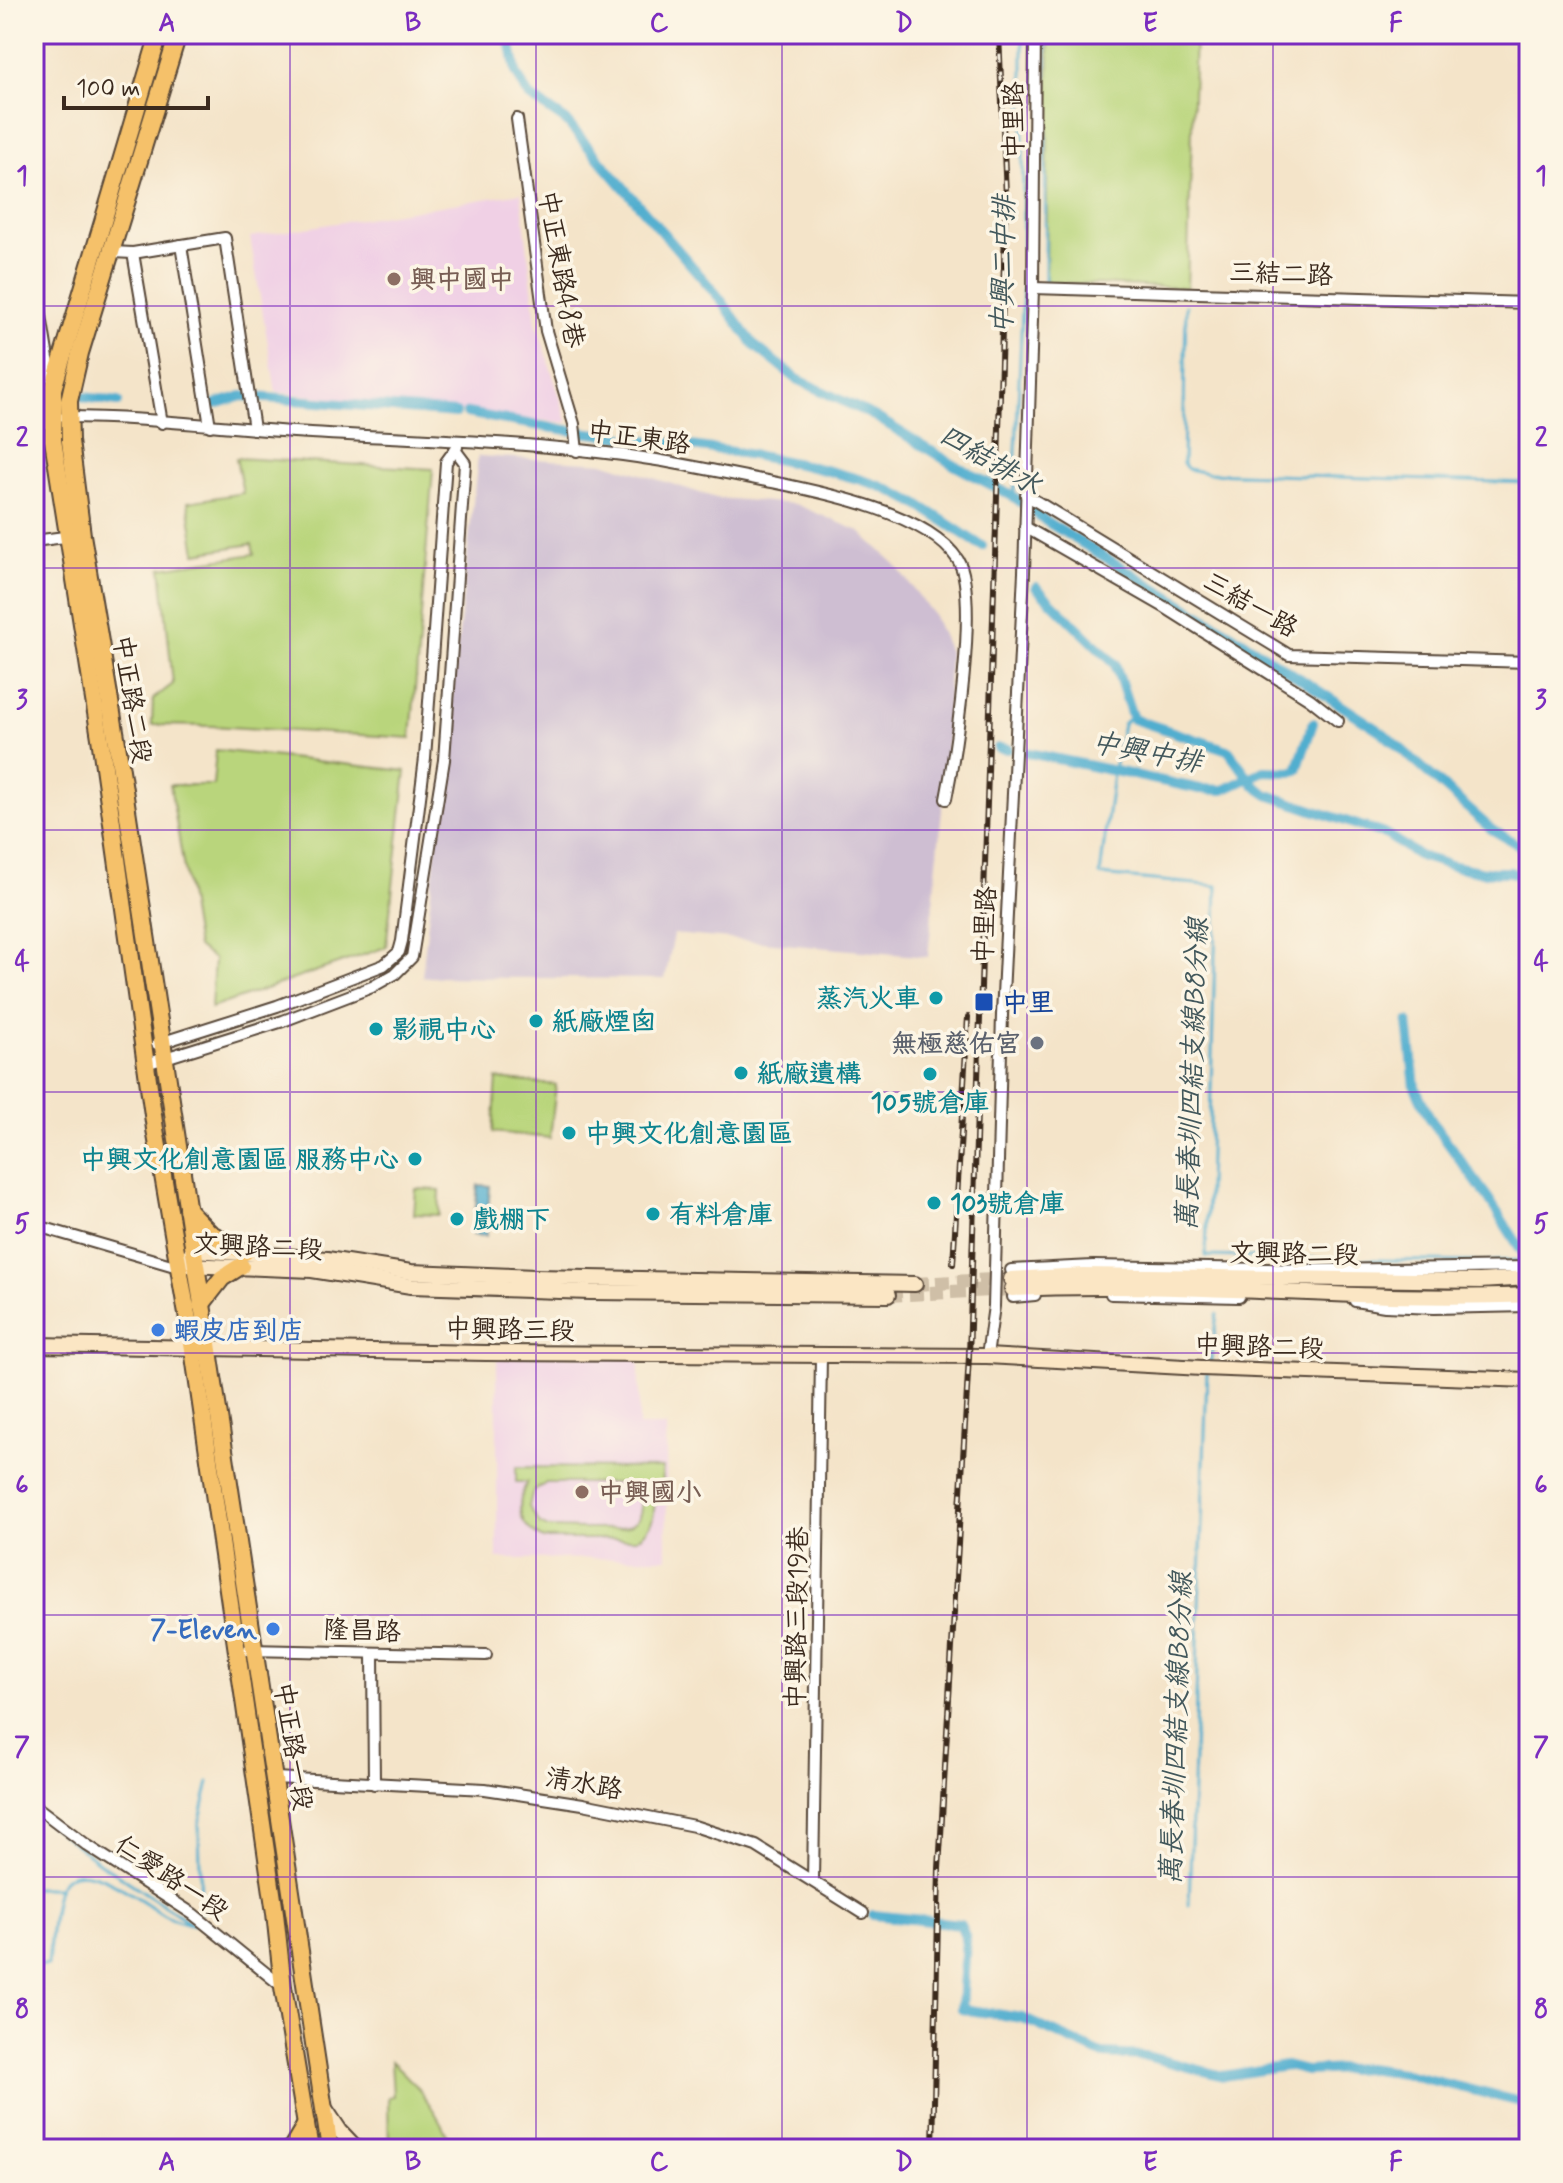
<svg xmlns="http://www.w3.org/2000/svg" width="1563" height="2183" font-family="Mynerve,'LXGW WenKai TC',sans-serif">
  <rect width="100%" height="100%" fill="#fcf5e5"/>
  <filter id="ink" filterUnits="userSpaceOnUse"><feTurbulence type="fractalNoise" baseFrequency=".0125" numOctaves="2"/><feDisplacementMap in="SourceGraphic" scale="16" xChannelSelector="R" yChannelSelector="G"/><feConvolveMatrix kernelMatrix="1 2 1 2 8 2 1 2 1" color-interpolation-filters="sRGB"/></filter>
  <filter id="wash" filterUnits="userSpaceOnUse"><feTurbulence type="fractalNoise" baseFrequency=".006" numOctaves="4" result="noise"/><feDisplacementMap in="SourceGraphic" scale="32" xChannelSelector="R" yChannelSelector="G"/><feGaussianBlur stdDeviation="1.8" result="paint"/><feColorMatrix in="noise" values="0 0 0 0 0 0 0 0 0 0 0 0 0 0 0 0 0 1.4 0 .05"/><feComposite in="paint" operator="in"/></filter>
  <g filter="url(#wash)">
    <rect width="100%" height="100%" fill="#f4e4c9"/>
    <g fill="#f0d0e5">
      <polygon points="521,193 536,322 568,423 276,392 250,237"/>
      <polygon points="639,1355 639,1426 666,1426 667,1558 497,1559 497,1356"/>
    </g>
    <polygon fill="#cebed2" points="478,456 606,463 716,498 795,504 859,531 895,564 934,616 949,652 947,757 928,957 674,934 665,979 422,977"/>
    <g fill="#b9d57b" stroke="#7a804c" stroke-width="2" fill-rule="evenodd">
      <polygon points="1049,34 1195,34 1187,288 1046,282"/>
      <polygon points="236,458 433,469 411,738 211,726 152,725 153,699 173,684 161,568 254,554 252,544 196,553 188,502 243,493"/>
      <polygon points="216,750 406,771 386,947 211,1008 214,959 197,947 170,785 213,785"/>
      <polygon points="497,1079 556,1085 550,1138 493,1132"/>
      <polygon points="416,1189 440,1190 439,1215 414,1214"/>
      <path d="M 516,1467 L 662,1468 L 663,1482 L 647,1482 C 658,1502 658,1526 636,1539 L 543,1539 C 519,1526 514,1507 527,1482 L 516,1482 ZM 546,1483 L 624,1483 L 636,1491 C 644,1504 643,1522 626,1527 C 611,1531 565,1528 548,1528 L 540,1524 L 529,1507 L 532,1493 Z"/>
      <path d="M 391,2061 C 420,2087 439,2113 453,2149 L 389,2149 L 388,2097 L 393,2096 Z"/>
    </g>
    <polygon fill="#51aecf" stroke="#466c76" stroke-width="2" points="478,1185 490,1186 486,1236 473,1235"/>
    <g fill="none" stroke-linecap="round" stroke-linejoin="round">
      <g stroke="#51aecf" stroke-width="3">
        <polyline points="1045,283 1046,34"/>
        <polyline points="1186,306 1183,464 1188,469 1207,473 1529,483"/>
        <polyline points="1014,497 1023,288 1023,34"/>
        <polyline points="1132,715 1123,724 1113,774 1100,875 1217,886 1206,1256 1473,1262 1529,1260"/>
        <polyline points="1210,1365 1217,1314"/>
        <polyline points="34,1813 100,1863 191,1923"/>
        <polyline points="34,1888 58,1888"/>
        <polyline points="1189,1905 1207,1373"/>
        <polyline points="201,1912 199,1824 209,1782"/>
        <path d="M 34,1965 L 48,1965 C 50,1947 52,1898 60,1885 C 79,1850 144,1903 164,1915 C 173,1920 184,1922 193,1925"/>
      </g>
      <g stroke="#51aecf" stroke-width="10">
        <polyline points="509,34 516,72 528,95 566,121 717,295 755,346 797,379 876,417 954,465 1014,497 1047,522 1230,633 1382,732 1491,829 1529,851"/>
        <polyline points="34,393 37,393"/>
        <polyline points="84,397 118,402"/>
        <polyline points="212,405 242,396 456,413"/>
        <path d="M 467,413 C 505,420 543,427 582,432 C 679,445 777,453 871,483 C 912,496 946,524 982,546"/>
        <polyline points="1036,587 1115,664 1133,719 1228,750 1255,786 1268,795 1387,835 1419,856 1449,865 1484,872 1510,872 1529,878"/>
        <polyline points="998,748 1008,749"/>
        <polyline points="1029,753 1200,789 1223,790 1264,771 1291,772 1297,770 1313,723"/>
        <polyline points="1408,1022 1415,1087 1431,1120 1488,1198 1527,1259"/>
        <polyline points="873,1915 960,1924 966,1938 962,2009 1022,2018 1102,2054 1146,2056 1223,2076 1286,2066 1306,2071 1366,2068 1402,2073 1529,2104"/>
      </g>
    </g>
  </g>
  <g filter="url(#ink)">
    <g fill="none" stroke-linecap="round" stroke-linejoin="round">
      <g stroke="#cfbfa7" stroke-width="14" stroke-dasharray="14 7" stroke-linecap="butt">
        <polyline points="915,1284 1011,1279"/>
        <polyline points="888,1295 1012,1289"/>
      </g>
      <defs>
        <g id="street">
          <polyline points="517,119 546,331 574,424 577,451"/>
          <polyline points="181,245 210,426"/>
          <polyline points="112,252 133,253 225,238 254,429"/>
          <polyline points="133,253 162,423"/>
          <polyline points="34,273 52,383"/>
          <polyline points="1033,288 1529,303"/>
          <polyline points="34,400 56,399"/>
          <path d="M 65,417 C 141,417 219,427 294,432 C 408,439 524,441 637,457 C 680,463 724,473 767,481 C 821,492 927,512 958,560 C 980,596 955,753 946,799"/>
          <polyline points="1026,495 1289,655 1529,662"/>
          <polyline points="1025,527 1166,608 1310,699 1338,721"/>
          <polyline points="34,541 72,536"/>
          <polyline points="157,1044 277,1006 384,965 399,952 402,941 425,758 446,462 457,447"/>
          <polyline points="146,1064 283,1021 372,987 395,974 412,957 444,760 465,463 456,451"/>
          <polyline points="34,1225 178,1267"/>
          <polyline points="1011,1270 1093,1266 1319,1270 1529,1267"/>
          <polyline points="1111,1294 1239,1297"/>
          <polyline points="1013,1297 1035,1295"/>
          <polyline points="1355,1301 1385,1306 1434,1308 1529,1306"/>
          <polyline points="987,1356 994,1306 1002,1015 1024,572 1033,288 1035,34"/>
          <polyline points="248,1650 486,1655"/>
          <polyline points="373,1653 374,1784"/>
          <polyline points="275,1778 485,1789 583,1804 694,1826 756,1846 863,1913"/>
          <polyline points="34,1805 88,1846 193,1914 283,1987"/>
          <polyline points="813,1881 821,1356"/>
        </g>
        <g id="secondary">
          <polyline points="187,1257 194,1250 327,1259 411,1272 535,1277 915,1284"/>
          <polyline points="186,1265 312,1270 411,1286 590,1292 888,1295"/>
          <polyline points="1011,1279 1083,1275 1480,1281 1529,1278"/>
          <path d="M 1012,1289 C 1184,1280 1357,1303 1529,1295"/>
          <polyline points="34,1345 486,1353 987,1356 1202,1368 1529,1380"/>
          <polyline points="324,2107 340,2131 357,2149"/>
        </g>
        <g id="primary">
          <polyline points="159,34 53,389 53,440 100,738 155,1129 193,1349 275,1913 283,1987 310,2149"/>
          <polyline points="178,34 80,353 69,401 70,441 82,535 116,737 330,2149"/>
          <polyline points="187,1209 210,1233 245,1252"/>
          <polyline points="201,1305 222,1278 241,1266"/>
          <polyline points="291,2149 306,2124"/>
        </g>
      </defs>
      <use href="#street" stroke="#574638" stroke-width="14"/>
      <use href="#secondary" stroke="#574638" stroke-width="18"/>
      <use href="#primary" stroke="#574638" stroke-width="20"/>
      <use href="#street" stroke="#fff" stroke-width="10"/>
      <use href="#secondary" stroke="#fbe6c4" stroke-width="14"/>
      <use href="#primary" stroke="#f5c16b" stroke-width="16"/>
      <defs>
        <g id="rail">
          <polyline points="953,1264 968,1017"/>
          <polyline points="933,2149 939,1869 969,1356 997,495 1006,196 999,34"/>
        </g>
      </defs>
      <use href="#rail" stroke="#3b2a1e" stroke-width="6"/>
      <use href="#rail" stroke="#fcf5e5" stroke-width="3" stroke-dasharray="9" stroke-linecap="butt"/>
    </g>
  </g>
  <path fill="none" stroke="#7b2cbf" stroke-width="2" stroke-opacity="0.55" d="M 290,34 L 290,2149M 536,34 L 536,2149M 782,34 L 782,2149M 1027,34 L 1027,2149M 1273,34 L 1273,2149M 34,306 L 1529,306M 34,568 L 1529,568M 34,830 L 1529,830M 34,1092 L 1529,1092M 34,1353 L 1529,1353M 34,1615 L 1529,1615M 34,1877 L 1529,1877"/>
  <g fill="#8d6e63" stroke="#fcf5e5" stroke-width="3">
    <circle cx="394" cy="279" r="8"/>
    <circle cx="582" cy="1492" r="8"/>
  </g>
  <g fill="#0f9aa8" stroke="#fcf5e5" stroke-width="3">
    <circle cx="936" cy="998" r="8"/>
    <circle cx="536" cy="1021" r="8"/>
    <circle cx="376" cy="1029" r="8"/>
    <circle cx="741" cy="1073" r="8"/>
    <circle cx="930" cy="1074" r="8"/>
    <circle cx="569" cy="1133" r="8"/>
    <circle cx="415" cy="1159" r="8"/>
    <circle cx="934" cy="1203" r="8"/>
    <circle cx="653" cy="1214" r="8"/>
    <circle cx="457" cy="1219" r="8"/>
  </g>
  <rect fill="#1a4fb4" stroke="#fcf5e5" stroke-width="3" x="974" y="992" width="20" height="20" rx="4"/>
  <circle fill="#6b7280" stroke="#fcf5e5" stroke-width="3" cx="1037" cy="1043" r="8"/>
  <g fill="#3f7fe0" stroke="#fcf5e5" stroke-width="3">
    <circle cx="158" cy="1330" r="8"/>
    <circle cx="273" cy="1629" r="8"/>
  </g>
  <g text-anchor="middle" stroke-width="7" stroke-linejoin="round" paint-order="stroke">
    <g font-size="26" fill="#3b2a1e" stroke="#fcf5e5">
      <text transform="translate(1013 120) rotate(-90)" y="9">中里路</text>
      <text transform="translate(562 269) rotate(80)" y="9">中正東路48巷</text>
      <text transform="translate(1281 273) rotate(2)" y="9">三結二路</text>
      <text transform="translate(639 437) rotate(8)" y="9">中正東路</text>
      <text transform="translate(1251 604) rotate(30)" y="9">三結一路</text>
      <text transform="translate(133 699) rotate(81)" y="9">中正路二段</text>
      <text transform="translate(984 925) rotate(-87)" y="9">中里路</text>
      <text transform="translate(258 1246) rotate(3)" y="9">文興路二段</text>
      <text transform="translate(1294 1253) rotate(1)" y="9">文興路二段</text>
      <text transform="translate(510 1329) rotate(1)" y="9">中興路三段</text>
      <text transform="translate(1259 1346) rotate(2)" y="9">中興路二段</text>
      <text transform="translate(796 1618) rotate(-89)" y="9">中興路三段19巷</text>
      <text transform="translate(362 1630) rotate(2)" y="9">隆昌路</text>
      <text transform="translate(294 1746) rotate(81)" y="9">中正路一段</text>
      <text transform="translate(584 1783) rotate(10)" y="9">清水路</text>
      <text transform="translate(172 1877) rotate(34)" y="9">仁愛路一段</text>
    </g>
    <g font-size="26" font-weight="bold" fill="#785e54" stroke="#fcf5e5" text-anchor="start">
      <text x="410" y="288">興中國中</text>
      <text x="598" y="1501">中興國小</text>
    </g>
    <g font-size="26" font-weight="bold" fill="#0d838f" stroke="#fcf5e5" text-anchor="start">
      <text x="920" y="1007" text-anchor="end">蒸汽火車</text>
      <text x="552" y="1030">紙廠煙囪</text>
      <text x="392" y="1038">影視中心</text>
      <text x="757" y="1082">紙廠遺構</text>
      <text x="930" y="1111" text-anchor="middle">105號倉庫</text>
      <text x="585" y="1142">中興文化創意園區</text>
      <text x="399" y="1168" text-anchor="end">中興文化創意園區 服務中心</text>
      <text x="950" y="1212">103號倉庫</text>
      <text x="669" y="1223">有料倉庫</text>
      <text x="473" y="1228">戲棚下</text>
    </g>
    <g font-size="26" font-weight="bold" fill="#164399" stroke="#fcf5e5" text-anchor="start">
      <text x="1002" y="1011">中里</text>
    </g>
    <g font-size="26" font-weight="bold" fill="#5b616d" stroke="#fcf5e5" text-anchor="end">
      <text x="1021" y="1052">無極慈佑宮</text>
    </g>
    <g font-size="26" font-weight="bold" fill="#366cbe" stroke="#fcf5e5" text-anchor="start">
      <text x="174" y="1339">蝦皮店到店</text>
      <text x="257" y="1638" text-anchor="end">7-Eleven</text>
    </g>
    <g font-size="28" font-style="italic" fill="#43585c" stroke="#fcf5e5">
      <text transform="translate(1002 265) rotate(-89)" y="10">中興二中排</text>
      <text transform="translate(991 459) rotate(30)" y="10">四結排水</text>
      <text transform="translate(1147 751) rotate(11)" y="10">中興中排</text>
      <text transform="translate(1191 1074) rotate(-88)" y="10">萬長春圳四結支線B8分線</text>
      <text transform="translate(1175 1728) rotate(-88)" y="10">萬長春圳四結支線B8分線</text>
    </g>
  </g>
  <rect width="1563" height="2183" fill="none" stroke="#fcf5e5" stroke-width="88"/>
  <path d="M64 96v12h144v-12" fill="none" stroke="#3b2a1e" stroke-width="4"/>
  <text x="76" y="96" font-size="24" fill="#3b2a1e" stroke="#fcf5e5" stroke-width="6" paint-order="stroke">100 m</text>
  <rect x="44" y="44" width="1475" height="2095" fill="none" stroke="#7b2cbf" stroke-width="3"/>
  <g font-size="26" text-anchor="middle" font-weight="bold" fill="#7b2cbf">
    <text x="167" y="31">A</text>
    <text x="413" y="31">B</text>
    <text x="659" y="31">C</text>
    <text x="904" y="31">D</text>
    <text x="1150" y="31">E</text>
    <text x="1396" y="31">F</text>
    <text x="22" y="184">1</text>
    <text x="1541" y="184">1</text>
    <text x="22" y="446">2</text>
    <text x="1541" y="446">2</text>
    <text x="22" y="708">3</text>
    <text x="1541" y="708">3</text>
    <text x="22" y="970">4</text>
    <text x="1541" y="970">4</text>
    <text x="22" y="1232">5</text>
    <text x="1541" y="1232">5</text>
    <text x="22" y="1493">6</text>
    <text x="1541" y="1493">6</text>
    <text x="22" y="1755">7</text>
    <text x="1541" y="1755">7</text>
    <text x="22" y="2017">8</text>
    <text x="1541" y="2017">8</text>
    <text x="167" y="2170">A</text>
    <text x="413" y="2170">B</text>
    <text x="659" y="2170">C</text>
    <text x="904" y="2170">D</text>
    <text x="1150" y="2170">E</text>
    <text x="1396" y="2170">F</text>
  </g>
</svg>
